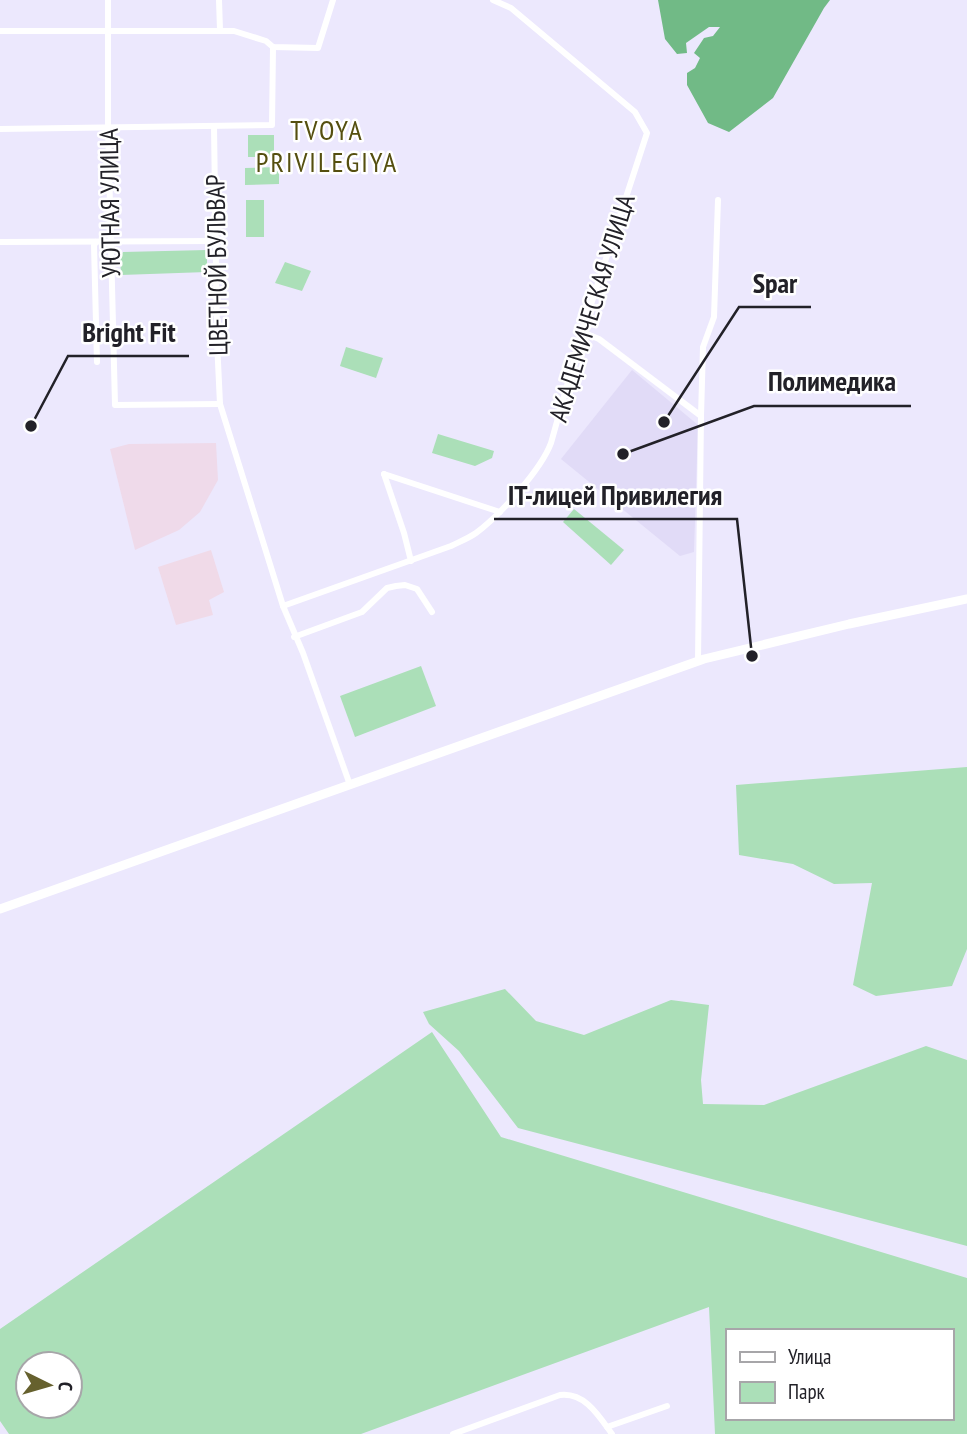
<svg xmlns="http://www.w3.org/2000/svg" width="967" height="1434" font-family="'PT Sans Narrow',sans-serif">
  <rect width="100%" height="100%" fill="#ece8fd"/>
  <polygon fill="#e1dbf7" points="632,370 698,425 694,552 680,556 561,459"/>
  <polygon fill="#f0dae8" points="211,550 224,592 209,600 213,615 176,625 158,567"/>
  <polygon fill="#efdaea" points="216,443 218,480 200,512 179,530 135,550 110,449 129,444"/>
  <g fill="#abdfb8" fill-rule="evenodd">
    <rect x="248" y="135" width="26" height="22"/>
    <polygon points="279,167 279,184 245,185 245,168"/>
    <rect x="246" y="200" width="18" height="37"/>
    <polygon points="207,250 207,272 121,275 120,256 123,252"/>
    <polygon points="285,262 311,271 302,291 275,283"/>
    <polygon points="346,347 383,358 376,378 340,366"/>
    <polygon points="438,434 494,451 492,458 475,466 432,453"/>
    <polygon points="574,509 624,550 611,565 563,522"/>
    <polygon points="421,666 436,706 355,737 340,696"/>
    <polygon points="967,767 967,949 952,986 876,996 853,985 872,883 834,884 793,864 739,855 736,785"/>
    <polygon points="505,989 536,1021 584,1035 671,1000 709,1005 701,1080 703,1104 764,1105 926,1046 967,1060 967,1246 518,1128 459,1051 429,1024 423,1012"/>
    <path d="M 432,1032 L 501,1137 L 967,1278 L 967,1434 L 715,1434 L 709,1307 L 361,1434 L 9,1434 L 0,1421 L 0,1329 ZM 727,1331 L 951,1331 L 951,1418 L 727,1418 ZM 28,1364 L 70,1364 L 70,1406 L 28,1406 Z"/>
  </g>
  <polygon fill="#71ba86" points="658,0 830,0 824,8 773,98 729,132 708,123 687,85 687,73 695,68 700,58 694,53 704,38 713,36 720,27 709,27 686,43 687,53 677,54 665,39"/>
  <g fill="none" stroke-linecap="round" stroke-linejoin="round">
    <g stroke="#fff" stroke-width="6">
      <polyline points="108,0 108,126 115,405 220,404"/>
      <polyline points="219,0 220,30"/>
      <polyline points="0,31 234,31 266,41 273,47 318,48 333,0"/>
      <path d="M 214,126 L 217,341 L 220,404 L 283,606 L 451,546 C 459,542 469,538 476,533 C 499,516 541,470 551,443 L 582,332 L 647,133 L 635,112 L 511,8 L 493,0"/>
      <polyline points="0,129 272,125 273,47"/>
      <polyline points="0,242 216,241"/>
      <polyline points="96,242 94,245 97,362"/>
      <polyline points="582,332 599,339 701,416 698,661"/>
      <polyline points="701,416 703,347 714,317 718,200"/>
      <polyline points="384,474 500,512"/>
      <polyline points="384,474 404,533 411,561"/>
      <polyline points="283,606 303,653 350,785"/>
      <polyline points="294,637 362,612 387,588 396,586 405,585 417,589 432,612"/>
      <polyline points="607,1427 667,1406"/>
      <path d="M 453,1434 L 560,1395 C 585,1392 599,1416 612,1434"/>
    </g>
    <polyline stroke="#fff" stroke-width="9" points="0,909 704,659 849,624 967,599"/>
  </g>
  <g text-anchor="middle" stroke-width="5" stroke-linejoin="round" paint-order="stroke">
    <g font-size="26" fill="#222128" stroke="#fff">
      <text transform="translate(110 203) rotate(-91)" y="9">УЮТНАЯ УЛИЦА</text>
      <text transform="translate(217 265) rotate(-91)" y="9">ЦВЕТНОЙ БУЛЬВАР</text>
      <text transform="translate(592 308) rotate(-73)" y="9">АКАДЕМИЧЕСКАЯ УЛИЦА</text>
    </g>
    <g font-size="28" letter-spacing="2" fill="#554f10" stroke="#fff">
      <text x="327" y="140">TVOYA<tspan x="327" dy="32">PRIVILEGIYA</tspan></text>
    </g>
  </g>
  <path fill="none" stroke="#222128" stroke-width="2.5" d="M664 422L739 307H811M31 426L68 356H189M623 454L754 406H911M752 656L737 519H494"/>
  <g fill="#222128" stroke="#fff" stroke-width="2.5">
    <circle cx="664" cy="422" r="7"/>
    <circle cx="31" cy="426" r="7"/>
    <circle cx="623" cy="454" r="7"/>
    <circle cx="752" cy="656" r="7"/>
  </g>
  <g font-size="28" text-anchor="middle" font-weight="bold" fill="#222128" stroke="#fff" stroke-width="5" stroke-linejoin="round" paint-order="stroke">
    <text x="775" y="293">Spar</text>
    <text x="129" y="342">Bright Fit</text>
    <text x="832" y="391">Полимедика</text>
    <text x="615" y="505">IT-лицей Привилегия</text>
  </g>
  <rect x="726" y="1329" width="228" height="91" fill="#ffffff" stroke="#a7a6a9" stroke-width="2"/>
  <rect x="740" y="1352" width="35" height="10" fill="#ffffff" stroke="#a7a6a9" stroke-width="2"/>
  <text x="788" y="1364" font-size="21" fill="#222128">Улица</text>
  <rect x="740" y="1382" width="35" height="21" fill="#abdfb8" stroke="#a7a6a9" stroke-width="2"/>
  <text x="788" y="1399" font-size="21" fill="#222128">Парк</text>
  <g transform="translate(49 1385) rotate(95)"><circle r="33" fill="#ffffff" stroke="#a7a6a9" stroke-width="2"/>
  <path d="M0-5L12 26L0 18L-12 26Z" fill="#66612e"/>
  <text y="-10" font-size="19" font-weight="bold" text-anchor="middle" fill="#222128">С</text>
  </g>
</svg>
